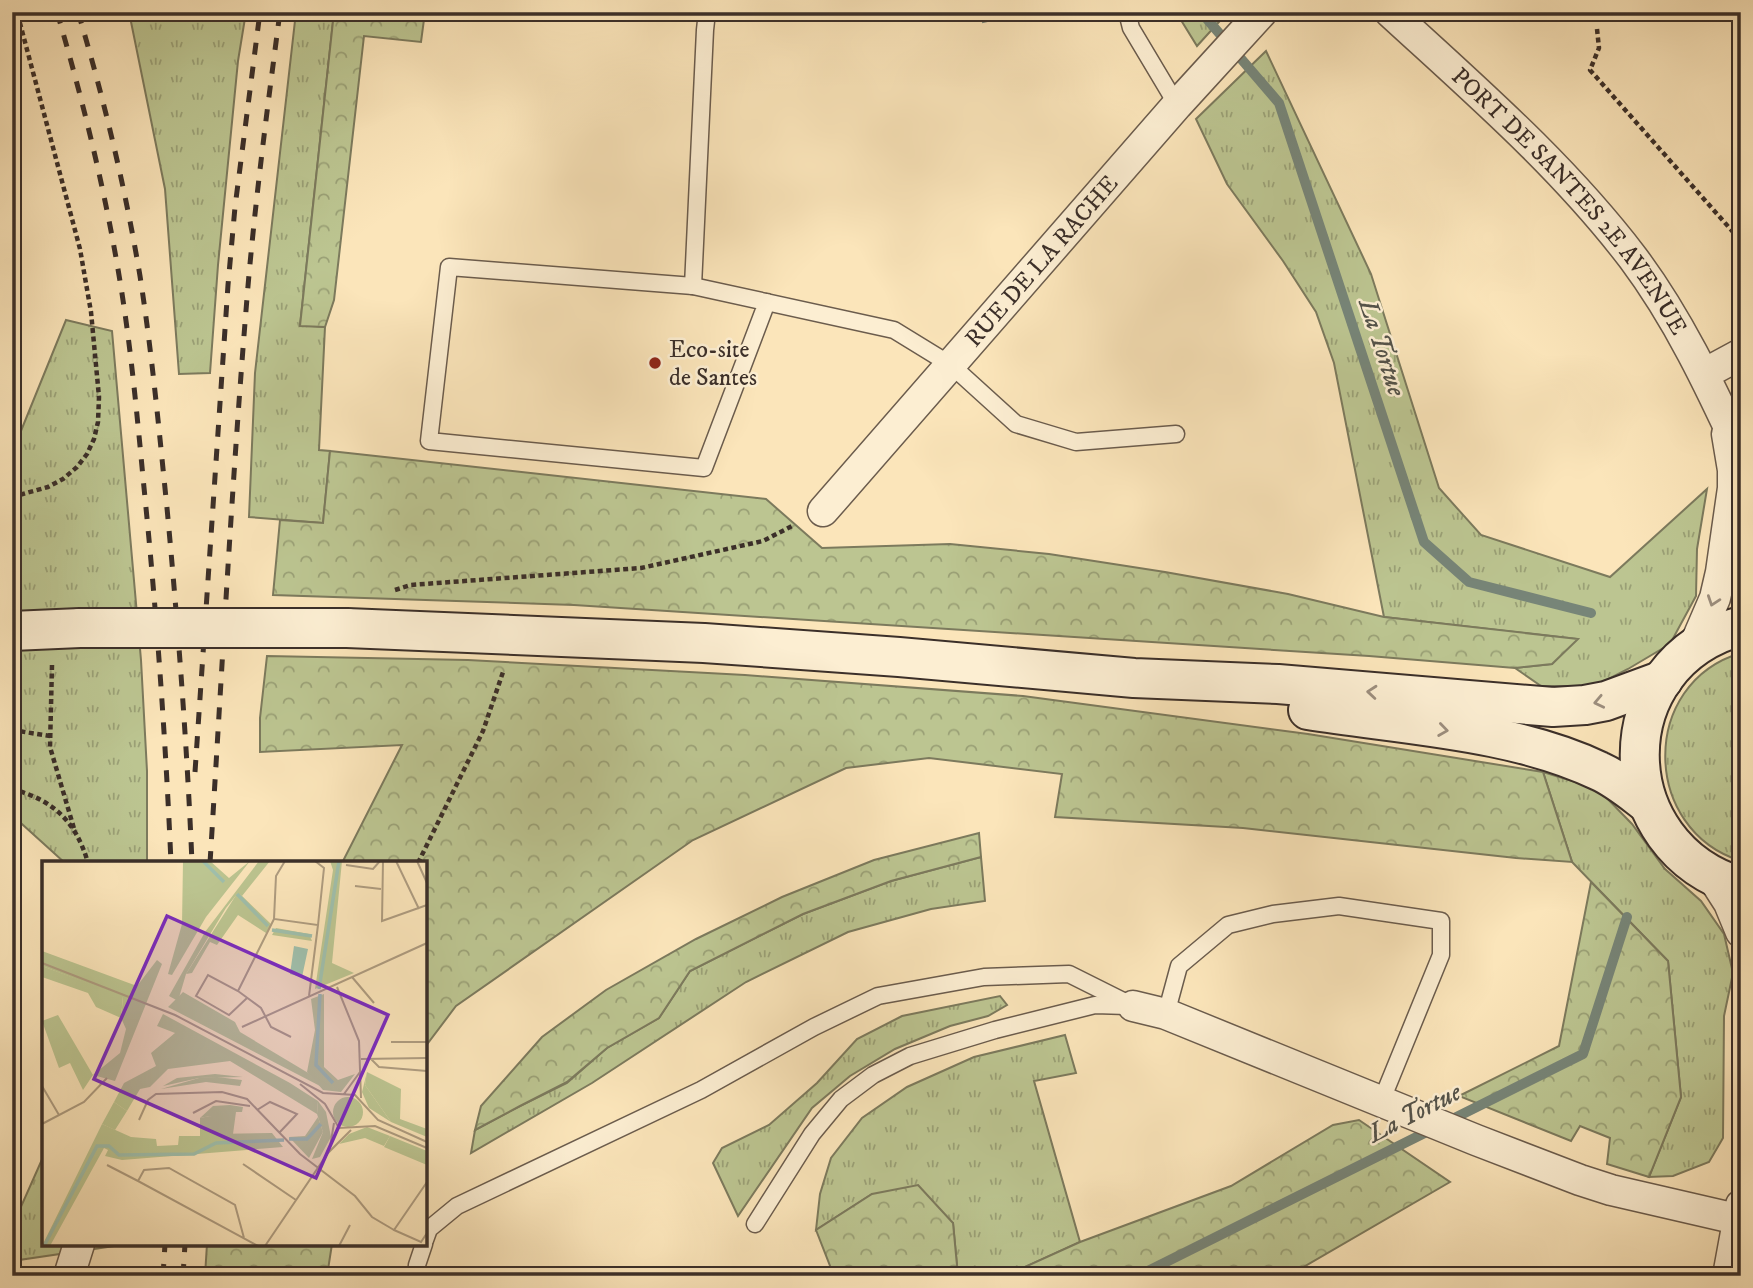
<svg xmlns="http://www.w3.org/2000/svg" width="1753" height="1288" font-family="'IM FELL DW Pica',serif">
  <defs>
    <pattern id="grass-tufts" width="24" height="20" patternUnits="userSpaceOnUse" patternTransform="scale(1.75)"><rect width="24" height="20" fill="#bcc591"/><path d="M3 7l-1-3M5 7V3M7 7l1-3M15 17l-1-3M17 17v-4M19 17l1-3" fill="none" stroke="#9aa076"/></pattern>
    <pattern id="forest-crowns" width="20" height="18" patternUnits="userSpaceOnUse" patternTransform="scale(1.75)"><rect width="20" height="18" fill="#bcc591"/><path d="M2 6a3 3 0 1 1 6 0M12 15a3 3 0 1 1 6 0" fill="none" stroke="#9aa076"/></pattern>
    <pattern id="water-waves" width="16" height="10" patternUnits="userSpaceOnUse" patternTransform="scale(1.75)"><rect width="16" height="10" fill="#9fbfac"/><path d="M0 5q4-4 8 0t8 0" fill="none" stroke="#839c8c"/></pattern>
  </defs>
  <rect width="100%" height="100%" fill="#fbe5ba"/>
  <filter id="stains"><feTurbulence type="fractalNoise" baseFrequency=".00286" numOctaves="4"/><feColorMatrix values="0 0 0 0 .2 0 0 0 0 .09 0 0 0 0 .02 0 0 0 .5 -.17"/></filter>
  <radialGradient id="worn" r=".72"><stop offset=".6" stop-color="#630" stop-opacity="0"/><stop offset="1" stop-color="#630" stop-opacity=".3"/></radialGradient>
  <g fill="url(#grass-tufts)" stroke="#7c7a5d" stroke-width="2">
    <polygon points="129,12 246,12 238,61 218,265 210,373 179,374 165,189"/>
    <polygon points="296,12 334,12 300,325 325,327 319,450 330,451 323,523 249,517 255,373"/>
    <polygon points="1176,12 1228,12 1197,46"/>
    <polygon points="1266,51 1371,274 1439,488 1481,535 1610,577 1707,489 1697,549 1696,596 1670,644 1628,669 1595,686 1541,686 1515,668 1552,664 1577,639 1384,617 1334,363 1316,312 1283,261 1227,184 1196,119"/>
    <polygon points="66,320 112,331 141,660 147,771 147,863 65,863 12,815 12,453"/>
    <path d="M 1741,653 L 1741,861 C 1641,830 1639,683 1741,653 Z"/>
    <polygon points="1543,772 1598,789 1632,824 1665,869 1701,901 1724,934 1733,973 1724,1016 1723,1138 1709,1162 1673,1176 1649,1177 1681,1097 1668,961 1572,862"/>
    <polygon points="981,857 985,901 931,909 848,932 746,982 592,1083 471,1153 475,1130 520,1106 567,1083 607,1048 659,1018 690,971 803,914 891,881"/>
    <polygon points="1000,996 1007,1005 988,1016 950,1026 895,1049 850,1076 812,1108 738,1216 713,1163 722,1148 769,1125 817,1083 857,1039 902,1016"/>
    <polygon points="1065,1035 1076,1073 1034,1081 1080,1242 1005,1276 958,1276 953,1223 872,1194 816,1230 820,1194 831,1158 862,1118 907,1087 974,1057"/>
    <polygon points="44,1155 44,1244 128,1244 12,1261 12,1219 20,1209"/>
  </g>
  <g fill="url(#forest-crowns)" stroke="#7c7a5d" stroke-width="2">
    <polygon points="334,12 425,12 421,42 364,36 334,300 325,327 300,326"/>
    <polygon points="330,451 766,499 822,548 950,544 1049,554 1165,572 1288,594 1384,617 1578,639 1552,664 1515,668 1369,656 574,605 273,595 280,520 323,523"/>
    <polygon points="267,656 468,660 745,675 1023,696 1308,734 1543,772 1572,862 1516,858 1243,828 1055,817 1062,774 929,758 846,768 693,840 456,1006 425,1047 425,863 342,863 402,745 260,752 260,718"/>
    <polygon points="979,833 981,857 891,881 803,914 690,971 659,1018 607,1048 567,1082 520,1106 475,1130 481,1106 542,1037 606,990 696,939 782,897 874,860"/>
    <polygon points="1591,882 1668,961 1681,1097 1649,1177 1607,1164 1610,1138 1580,1126 1571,1141 1459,1096 1559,1046"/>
    <polygon points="1359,1120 1450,1182 1288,1276 1005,1276 1080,1242 1231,1186 1333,1125"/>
    <polygon points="918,1185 953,1223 958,1276 834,1276 816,1230 872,1194"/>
    <polygon points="207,1244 332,1244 327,1276 205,1276"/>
  </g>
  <polygon fill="url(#water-waves)" stroke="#778578" stroke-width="2" points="980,12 1026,12 983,22"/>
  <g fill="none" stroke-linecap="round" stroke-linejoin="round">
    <g stroke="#778578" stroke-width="10">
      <polyline points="1201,12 1279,103 1424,542 1469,582 1591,613"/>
      <polyline points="1138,1276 1583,1054 1627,917"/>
    </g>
    <defs>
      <g id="service">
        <polyline points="1127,12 1131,28 1177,105"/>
        <polyline points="693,286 705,30 707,12"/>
        <polyline points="767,302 704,468 429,441 449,267 693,286 894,330 951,365 1016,424 1076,442 1176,434"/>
        <polyline points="1166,1014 1179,966 1228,925 1273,914 1339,906 1441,921 1441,955 1381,1102"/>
        <polyline points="755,1224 812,1134 841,1099 873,1075 910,1056 995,1030 1095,1005 1127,1006"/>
        <polyline points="425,1240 429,1229 457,1206 701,1090 814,1027 878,996 984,977 1069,974 1133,1006"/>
        <polyline points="416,1276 417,1265 424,1244"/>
      </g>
      <g id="minor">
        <path id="s1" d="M 1390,12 C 1475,90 1563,166 1633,258 C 1678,318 1710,386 1741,453"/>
        <polyline points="1704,374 1741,354"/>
        <path id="s2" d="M 823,511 L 1177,105 L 1262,12"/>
        <polyline points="1693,649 1715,598 1721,572 1733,488 1733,470 1727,434"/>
        <polyline points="1711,875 1729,903 1741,932"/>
        <polyline points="1133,1006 1166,1014 1476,1140 1580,1180 1611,1190 1741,1220"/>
        <polyline points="69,1276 79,1244"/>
        <polyline points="1728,1276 1741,1205"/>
      </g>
      <g id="secondary">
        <path d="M 1741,626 C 1605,663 1607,847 1741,887"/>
        <polyline points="347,628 704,643 899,657 1134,678 1278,684 1553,707 1585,705 1606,701 1663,680"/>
        <polyline points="12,631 80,628"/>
        <path d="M 1308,710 C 1402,725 1514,730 1599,771 C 1617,779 1632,792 1648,804"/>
      </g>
    </defs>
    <use href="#service" stroke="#6b5c4d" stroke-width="19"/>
    <use href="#minor" stroke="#6b5c4d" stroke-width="33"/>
    <use href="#secondary" stroke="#3b2f29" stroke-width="42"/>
    <g stroke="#3b2f29" stroke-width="4.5" stroke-dasharray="5 3.5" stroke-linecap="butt">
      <polyline points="1597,29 1599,48 1590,70 1741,241"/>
      <polyline points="12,497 48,487 63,479 77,467 87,454 94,439 98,422 99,397 91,312 80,249 17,12"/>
      <polyline points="395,590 411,585 641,568 763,541 794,525"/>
      <polyline points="52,665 50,747 75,832"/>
      <polyline points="12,730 50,736"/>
      <path d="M 12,789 C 53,800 76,821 88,863"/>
      <polyline points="418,863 483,731 503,672"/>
    </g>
    <use href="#service" stroke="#fceed2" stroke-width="16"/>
    <use href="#minor" stroke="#fceed2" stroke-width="30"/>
    <use href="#secondary" stroke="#fceed2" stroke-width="38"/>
    <g stroke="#3b2f29" stroke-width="5" stroke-dasharray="12 12" stroke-linecap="butt">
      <path d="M 57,12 C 83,101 105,190 120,281 C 133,360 139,439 147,518 C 158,633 166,748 171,863"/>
      <path d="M 78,12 C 104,99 125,187 140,276 C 152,353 159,430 167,508 C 178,626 187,744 192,863"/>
      <polyline points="195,772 228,285 235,207 260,12"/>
      <path d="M 210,863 C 222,671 232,478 248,286 C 256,194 268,103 280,12"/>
      <polyline points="163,1276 165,1244"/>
      <polyline points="183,1276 185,1244"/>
    </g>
    <defs>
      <polyline id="secondary-bridge" points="80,628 347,628"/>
    </defs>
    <use href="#secondary-bridge" stroke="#3b2f29" stroke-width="42" stroke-linecap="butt"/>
    <use href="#secondary-bridge" stroke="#fceed2" stroke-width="38"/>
  </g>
  <defs><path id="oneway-chevron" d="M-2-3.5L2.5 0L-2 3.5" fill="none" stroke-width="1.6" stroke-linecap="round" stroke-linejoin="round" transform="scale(1.75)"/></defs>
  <g stroke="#9c8e7e">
    <use href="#oneway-chevron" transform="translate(1713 601) rotate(109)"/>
    <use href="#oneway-chevron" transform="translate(1372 692) rotate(-175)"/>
    <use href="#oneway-chevron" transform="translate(1599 702) rotate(168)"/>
    <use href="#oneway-chevron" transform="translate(1443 730) rotate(8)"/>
  </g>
  <circle fill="#8f2418" stroke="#fceed2" stroke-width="2.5" cx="655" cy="363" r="7"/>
  <g text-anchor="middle" stroke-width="5" stroke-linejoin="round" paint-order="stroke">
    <g font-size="24" fill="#3b2f29" stroke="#fceed2">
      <text dy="8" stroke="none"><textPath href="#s1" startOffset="262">PORT DE SANTES 2E AVENUE</textPath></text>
      <text dy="8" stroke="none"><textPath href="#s2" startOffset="332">RUE DE LA RACHE</textPath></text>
    </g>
    <g font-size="24" fill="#3b2f29" stroke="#fceed2" text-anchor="start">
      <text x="669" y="357">Eco-site<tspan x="669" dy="28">de Santes</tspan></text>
    </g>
    <g font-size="26" font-style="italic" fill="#54534a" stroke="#fceed2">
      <text transform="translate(1383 347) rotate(72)" y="9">La Tortue</text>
      <text transform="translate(1414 1112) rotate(-27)" y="9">La Tortue</text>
    </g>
  </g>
  <g transform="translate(42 861)">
    <rect width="385" height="385" fill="#fbe5ba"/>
    <path d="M 141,0 L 168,0 L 187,17 L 208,0 L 164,56 L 130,114 L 126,113 L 140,63 ZM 217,0 L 228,0 L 200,35 L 196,32 L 184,47 L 144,113 L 136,140 L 127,135 L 163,71 ZM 288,0 L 300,0 L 290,102 L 312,112 L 273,128 L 291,9 ZM 0,90 L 95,125 L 115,99 L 120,103 L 73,220 L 51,214 L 41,229 L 28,202 L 17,207 L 0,160 L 16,154 L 51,214 L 78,192 L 84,168 L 79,157 L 81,136 L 0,105 ZM 282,133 L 282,206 L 296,219 L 313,213 L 299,231 L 281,229 L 265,211 L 273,169 L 269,138 ZM 325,211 L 323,224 L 349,261 L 327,247 L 320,231 ZM 157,217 L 175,216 L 200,219 L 198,225 L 164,221 L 119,228 ZM291 251a15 15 0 1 1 30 0a15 15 0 1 1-30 0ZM 276,240 L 284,251 L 289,276 L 278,296 L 270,298 L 281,271 L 275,253 ZM 72,241 L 85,250 L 73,269 L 60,263 ZM 188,244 L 201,246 L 200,251 L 194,251 L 191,273 L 173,273 L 168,255 L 158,257 L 171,245 ZM 325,266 L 348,275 L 342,285 L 323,277 L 297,283 L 307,273 Z" fill="#bcc591"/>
    <path d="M 196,31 L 230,64 L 224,72 L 196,54 L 175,84 L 168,81 L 150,112 L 144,113 ZM 234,67 L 267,73 L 270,80 L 230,74 ZM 0,105 L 81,135 L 79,157 L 54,146 L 46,132 L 0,116 ZM 141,131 L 193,161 L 198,171 L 288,225 L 278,225 L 126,146 ZM 121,153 L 248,222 L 276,240 L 275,253 L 188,200 L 126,208 L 108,226 L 98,228 L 85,250 L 72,241 L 82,222 L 114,205 L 109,192 L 133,172 L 115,165 ZM 325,211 L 359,228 L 358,258 L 385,268 L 385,276 L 349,261 L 323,224 ZM 173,213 L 201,216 L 157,217 L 121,225 L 135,217 ZM 168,255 L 176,264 L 174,273 L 230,272 L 241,286 L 80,299 L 63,295 L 66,289 L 62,287 L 8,385 L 0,385 L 60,263 L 89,276 L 114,278 L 115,285 L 136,284 L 137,275 L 158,275 L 158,257 ZM 276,256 L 281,271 L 267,297 L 247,276 L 263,275 ZM 348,275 L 385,290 L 385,304 L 342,286 Z" fill="#bcc591"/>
    <path d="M 252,85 L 266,88 L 260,116 L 248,113 Z" fill="#9fbfac"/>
    <path fill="none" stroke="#9fbfac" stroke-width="3.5" d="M 161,0 L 182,21M 195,33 L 226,65M 230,69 L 270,75M 277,128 L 297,0M 278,133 L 274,204 L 291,222M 247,278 L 265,278 L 279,263M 2,385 L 55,285 L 67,285 L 77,294 L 152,293 L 174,282 L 242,279"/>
    <path fill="none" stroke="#ae9c80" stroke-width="2" d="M 243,0 L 234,15 L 232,58 L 276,64 L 267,135M 273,0 L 282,7 L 276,64M 341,0 L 340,60 L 385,44M 354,0 L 377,48M 375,0 L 385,22M 304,4 L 331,8 L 338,0M 313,25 L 339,28M 0,102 L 133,154 L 281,232 L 313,234 L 336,259 L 385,281M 310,116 L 332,142M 295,126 L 317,180 L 319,237M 196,130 L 232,58M 205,137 L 187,154 L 154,135 L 166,114 L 196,130 L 219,147 L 229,166 L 249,176M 200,166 L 385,82M 349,181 L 385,181M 319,198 L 385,197M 329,198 L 337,206 L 385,210M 385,214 L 385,237M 258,223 L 283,243 L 297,267 L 333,265 L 385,287M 0,225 L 17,254M 302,233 L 318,211M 215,249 L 228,241 L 255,253 L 237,272M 151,252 L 174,240 L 208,245M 97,259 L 106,239 L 114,233 L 180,231 L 205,238 L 258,293 L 313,335 L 330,356 L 352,369M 0,263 L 42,241 L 65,217M 288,286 L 292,262M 201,303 L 254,339M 65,304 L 96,320M 385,321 L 352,369 L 379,381 L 385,372M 202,377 L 193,344 L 127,307 L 102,309 L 96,320 L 216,385M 223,385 L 286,292 L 309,269M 297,385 L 308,364"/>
    <path fill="#7b2cbf" fill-opacity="0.15" stroke="#7b2cbf" stroke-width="3.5" d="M 125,55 L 346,154 L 274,317 L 52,218 Z"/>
    <rect width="385" height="385" fill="none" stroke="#3b2f29" stroke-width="3.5"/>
  </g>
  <rect width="1753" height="1288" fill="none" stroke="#fbe5ba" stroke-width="42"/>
  <rect x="14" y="14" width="1725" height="1260" fill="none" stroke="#3b2f29" stroke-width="3.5"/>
  <rect x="21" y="21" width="1711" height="1246" fill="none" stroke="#3b2f29" stroke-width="2"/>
  <rect width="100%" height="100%" filter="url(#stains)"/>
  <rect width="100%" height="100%" fill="url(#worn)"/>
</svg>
